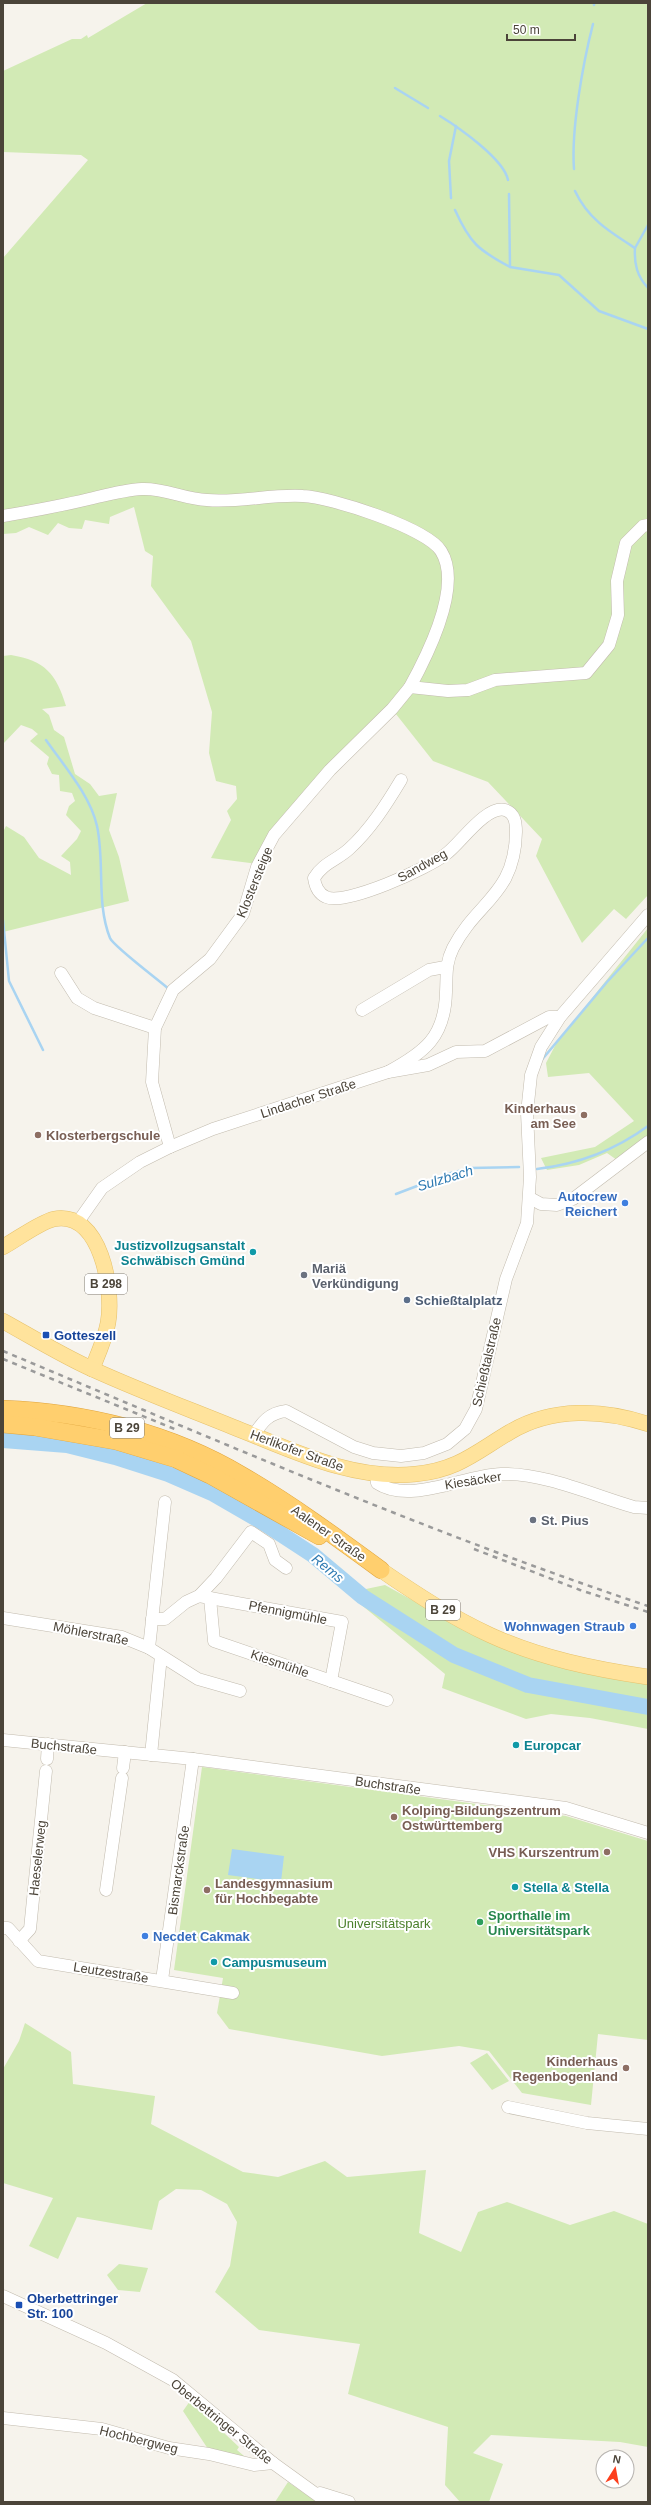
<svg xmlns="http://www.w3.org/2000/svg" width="651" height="2505" font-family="Helvetica,sans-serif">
  <rect width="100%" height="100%" fill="#f6f3ec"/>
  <g fill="#d2eab5">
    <polygon points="147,3 648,3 648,895 626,919 614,909 582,943 536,856 542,839 488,782 433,761 392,709 330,770 258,864 211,858 231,820 227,811 237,799 236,786 216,781 209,753 212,712 191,641 151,586 153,556 145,551 134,507 110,517 109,524 85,520 82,529 69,528 58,523 48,535 29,527 16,533 3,534 3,258 88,160 81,155 3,152 3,71 72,39 81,39 87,35 88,38"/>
    <path d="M 11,655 C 45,661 56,673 66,706 L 42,709 L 49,715 L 54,730 L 64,737 L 75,774 L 90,784 L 99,796 L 117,793 L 109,830 L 119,857 L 129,901 L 3,932 L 3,832 L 6,826 L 24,837 L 39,858 L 71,875 L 70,862 L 61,856 L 77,839 L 81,831 L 66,815 L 69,806 L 75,801 L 72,793 L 60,791 L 59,775 L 52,774 L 47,764 L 49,757 L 30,741 L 38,734 L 32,729 L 21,725 L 3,744 L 3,656 Z"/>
    <polygon points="648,928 648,1148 624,1165 607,1153 579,1165 547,1170 541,1158 595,1147 634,1121 589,1073 548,1077 546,1063 557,1042"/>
    <polygon points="385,1585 439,1615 648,1682 648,1729 590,1718 551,1714 526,1719 442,1688 445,1674 347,1593"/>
    <polygon points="202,1767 566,1816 648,1841 648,2040 598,2034 591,2105 522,2093 489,2051 459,2046 382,2056 229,2029 217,2013 223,1978 174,1970"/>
    <polygon points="25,2023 71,2052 73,2084 155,2096 151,2124 243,2172 278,2177 325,2161 347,2177 426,2170 419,2233 461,2252 478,2212 507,2202 570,2225 614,2211 648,2224 648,2447 620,2442 491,2435 473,2453 503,2464 489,2502 460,2502 445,2485 448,2427 348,2394 360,2344 259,2330 215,2292 230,2266 237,2222 227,2204 201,2190 176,2189 159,2201 152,2230 77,2217 58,2259 29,2246 53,2198 3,2183 3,2069 19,2041"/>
    <polygon points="487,2053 509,2081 492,2090 470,2063"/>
    <polygon points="119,2264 148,2268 140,2292 118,2290 107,2275"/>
    <polygon points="190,2401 239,2447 237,2450 251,2462 208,2449 183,2411"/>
    <polygon points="288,2482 317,2502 275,2502"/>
  </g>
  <polygon fill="#a9d4f2" points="232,1849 284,1856 281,1882 228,1875"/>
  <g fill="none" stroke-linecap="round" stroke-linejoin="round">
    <g stroke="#a9d4f2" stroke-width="2.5">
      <polyline points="594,5 594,3"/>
      <polyline points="395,88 428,108"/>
      <path d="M 440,116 C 458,127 504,159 508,180"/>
      <path d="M 574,169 C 571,129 583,63 593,24"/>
      <path d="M 575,191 C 588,219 610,232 635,248 C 634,264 637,276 648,288"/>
      <polyline points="509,194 510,267 559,275 599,311 648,329"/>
      <polyline points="451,198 449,161 456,126"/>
      <path d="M 455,210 C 470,243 478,250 510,267"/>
      <polyline points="635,248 648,225"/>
      <path d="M 46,740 C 64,766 90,795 97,826 C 105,863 96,903 110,938 C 113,946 160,981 170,990"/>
      <polyline points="3,920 9,981 43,1050"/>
      <polyline points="540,1062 607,982 648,938"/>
      <path d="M 537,1169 C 579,1164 614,1151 648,1126"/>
      <polyline points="396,1194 451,1173 470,1168 519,1167"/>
    </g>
    <polyline stroke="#a9d4f2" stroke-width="16" points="3,1440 67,1445 115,1457 168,1474 214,1494 264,1523 313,1555 363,1597 454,1655 528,1685 648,1707"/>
    <defs>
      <g id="minor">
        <path d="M 3,516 C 32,511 60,506 89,499 C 106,495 124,490 142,489 C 165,488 184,499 207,500 C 238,503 271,494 303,496 C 330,497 427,528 441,551 C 463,586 427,656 410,687 L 448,691 L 468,690 L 495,680 L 586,673 L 609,645 L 618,615 L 617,581 L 626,543 L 643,526 L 648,525"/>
        <polyline points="61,973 77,998 94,1008 155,1028"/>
        <polyline points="362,1010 429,970 445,967"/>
        <path d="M 388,1072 C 425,1052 445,1037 446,992 C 447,976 445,964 453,948 C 477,901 515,895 516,832 C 516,823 515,813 505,810 C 486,805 460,844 446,854 C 429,868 345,906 326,897 C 317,893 315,885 314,878 C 323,863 337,860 349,849 C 370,830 386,805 401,780"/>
        <polyline points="170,1147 152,1082 155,1028 173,990 210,959 243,914 257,867 274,835 330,770 392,709 410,687"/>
        <polyline points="530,1198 541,1204 557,1205 573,1199 648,1142"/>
        <polyline points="78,1222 102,1188 140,1162 170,1147 213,1129 388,1072 428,1065 456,1052 485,1051 549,1017 560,1017"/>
        <path d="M 254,1435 C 262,1422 269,1413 286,1411 L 354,1447 L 373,1453 L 401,1456 L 424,1453 L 447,1444 L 465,1429 L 476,1409 L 506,1279 L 527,1223 L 530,1177 L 527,1113 L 531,1075 L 541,1047 L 560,1017 L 648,915"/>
        <path d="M 376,1474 L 377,1483 C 410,1505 464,1475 501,1474 C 546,1473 592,1495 634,1507 L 648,1508"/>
        <polyline points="199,1596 342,1622 331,1681"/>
        <polyline points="210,1598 214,1641 387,1700"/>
        <polyline points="3,1618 122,1637 149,1648 198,1679 240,1691"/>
        <polyline points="152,1619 165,1619 186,1602 199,1596 216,1578 251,1532 269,1544 275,1560 286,1568"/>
        <polyline points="149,1648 165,1502"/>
        <polyline points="3,1740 193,1759 566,1808 648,1833"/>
        <polyline points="151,1755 161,1656"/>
        <polyline points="47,1759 48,1744"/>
        <polyline points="123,1768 125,1752"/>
        <polyline points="106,1890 122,1778"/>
        <polyline points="3,1928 8,1928 38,1961 233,1993"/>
        <polyline points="19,1941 30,1929 46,1771"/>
        <polyline points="162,1980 193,1759"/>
        <polyline points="508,2107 587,2123 648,2129"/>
        <polyline points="3,2296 106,2343 173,2380 273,2463 327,2502"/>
        <polyline points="3,2418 102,2429 169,2448 209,2454 254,2465 273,2463"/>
        <polyline points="320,2493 349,2502"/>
      </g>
      <g id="major">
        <path d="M 3,1247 C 16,1240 40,1222 54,1219 C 101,1210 114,1290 108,1323 C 105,1339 98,1354 92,1369"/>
        <path d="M 3,1321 C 32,1337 61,1355 92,1369 C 138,1390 186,1408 233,1427 C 292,1450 352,1481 416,1474 C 458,1470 476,1452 510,1432 C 552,1407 603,1409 648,1424"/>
        <path d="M 381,1570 C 416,1594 451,1617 490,1635 C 540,1658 594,1669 648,1677"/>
      </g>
      <g id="highway">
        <path d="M 3,1409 C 86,1412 171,1433 243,1476 C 291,1504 336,1537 381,1570"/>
        <polyline points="3,1424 35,1427 116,1441 176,1459 210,1475 319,1536"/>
      </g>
    </defs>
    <use href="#minor" stroke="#c2bbae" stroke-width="13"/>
    <use href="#major" stroke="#e6c16a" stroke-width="16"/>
    <use href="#highway" stroke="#e0a43c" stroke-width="18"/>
    <use href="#minor" stroke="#fff" stroke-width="12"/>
    <use href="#major" stroke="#ffe39c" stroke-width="15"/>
    <use href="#highway" stroke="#ffcf6e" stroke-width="17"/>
    <g stroke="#9a9a9a" stroke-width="2.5" stroke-dasharray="5 5" stroke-linecap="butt">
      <path d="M 3,1351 C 216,1440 429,1533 648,1606"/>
      <polyline points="3,1359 177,1430"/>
      <polyline points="474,1549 580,1590 648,1612"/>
    </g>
  </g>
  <g fill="#8d6e63" stroke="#fff" stroke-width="1.5">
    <circle cx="584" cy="1115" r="4"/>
    <circle cx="38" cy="1135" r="4"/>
    <circle cx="394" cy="1817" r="4"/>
    <circle cx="607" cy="1852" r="4"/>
    <circle cx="207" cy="1890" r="4"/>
    <circle cx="626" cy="2068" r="4"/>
  </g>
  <g fill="#3f7fe0" stroke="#fff" stroke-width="1.5">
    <circle cx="625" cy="1203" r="4"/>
    <circle cx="633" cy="1626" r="4"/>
    <circle cx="145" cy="1936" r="4"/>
  </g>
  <g fill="#0f9aa8" stroke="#fff" stroke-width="1.5">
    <circle cx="253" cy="1252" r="4"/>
    <circle cx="516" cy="1745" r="4"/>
    <circle cx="515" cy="1887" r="4"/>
    <circle cx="214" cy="1962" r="4"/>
  </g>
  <g fill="#6b7280" stroke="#fff" stroke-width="1.5">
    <circle cx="304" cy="1275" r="4"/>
    <circle cx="533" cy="1520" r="4"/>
  </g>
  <circle fill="#5c6f8a" stroke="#fff" stroke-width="1.5" cx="407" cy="1300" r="4"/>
  <g fill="#1a4fb4" stroke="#fff" stroke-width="1.5">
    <rect x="42" y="1331" width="8" height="8" rx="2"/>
    <rect x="15" y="2301" width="8" height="8" rx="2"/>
  </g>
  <circle fill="#2e9e5b" stroke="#fff" stroke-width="1.5" cx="480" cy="1922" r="4"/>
  <g text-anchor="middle" stroke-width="4" stroke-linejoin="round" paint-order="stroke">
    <g fill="#fff" stroke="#817c74" stroke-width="1">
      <rect x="85" y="1274" width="42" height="20" rx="3"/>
      <rect x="110" y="1418" width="34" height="20" rx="3"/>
      <rect x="426" y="1600" width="34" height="20" rx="3"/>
    </g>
    <g font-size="12" font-weight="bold" fill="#4b4439">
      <text x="106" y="1288">B 298</text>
      <text x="127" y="1432">B 29</text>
      <text x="443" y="1614">B 29</text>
    </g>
    <g font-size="13" fill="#4b4439" stroke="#fff">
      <text transform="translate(422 865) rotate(-29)" y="5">Sandweg</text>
      <text transform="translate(254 882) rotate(-68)" y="5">Klostersteige</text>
      <text transform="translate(308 1098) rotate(-18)" y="5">Lindacher Straße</text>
      <text transform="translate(486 1362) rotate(-77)" y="5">Schießtalstraße</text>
      <text transform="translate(297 1450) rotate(20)" y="5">Herlikofer Straße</text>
      <text transform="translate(473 1480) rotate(-9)" y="5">Kiesäcker</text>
      <text transform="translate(329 1533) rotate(35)" y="5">Aalener Straße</text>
      <text transform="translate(288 1612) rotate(11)" y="5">Pfennigmühle</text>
      <text transform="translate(91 1633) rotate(11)" y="5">Möhlerstraße</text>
      <text transform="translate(280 1663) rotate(19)" y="5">Kiesmühle</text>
      <text transform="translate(64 1746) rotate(6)" y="5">Buchstraße</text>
      <text transform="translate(388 1785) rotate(8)" y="5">Buchstraße</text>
      <text transform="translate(37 1858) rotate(-84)" y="5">Haeselerweg</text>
      <text transform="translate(178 1870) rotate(-82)" y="5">Bismarckstraße</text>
      <text transform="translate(111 1972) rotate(9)" y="5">Leutzestraße</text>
      <text transform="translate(222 2421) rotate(39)" y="5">Oberbettringer Straße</text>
      <text transform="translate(139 2439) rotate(14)" y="5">Hochbergweg</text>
    </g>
    <g font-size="13" font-weight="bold" fill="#785e54" stroke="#fff" text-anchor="end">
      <text x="576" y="1113">Kinderhaus<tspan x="576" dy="15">am See</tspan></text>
      <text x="46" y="1140" text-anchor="start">Klosterbergschule</text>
      <text x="402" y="1815" text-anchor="start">Kolping-Bildungszentrum<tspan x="402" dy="15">Ostwürttemberg</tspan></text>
      <text x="599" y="1857">VHS Kurszentrum</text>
      <text x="215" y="1888" text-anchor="start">Landesgymnasium<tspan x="215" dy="15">für Hochbegabte</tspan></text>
      <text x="618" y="2066">Kinderhaus<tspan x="618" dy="15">Regenbogenland</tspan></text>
    </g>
    <g font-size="13" font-weight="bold" fill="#366cbe" stroke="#fff" text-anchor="end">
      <text x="617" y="1201">Autocrew<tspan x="617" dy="15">Reichert</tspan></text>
      <text x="625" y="1631">Wohnwagen Straub</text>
      <text x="153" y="1941" text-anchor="start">Necdet Cakmak</text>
    </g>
    <g font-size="13" font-weight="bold" fill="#0d838f" stroke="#fff" text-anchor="start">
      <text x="245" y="1250" text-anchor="end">Justizvollzugsanstalt<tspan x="245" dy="15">Schwäbisch Gmünd</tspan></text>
      <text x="524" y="1750">Europcar</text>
      <text x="523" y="1892">Stella &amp; Stella</text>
      <text x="222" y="1967">Campusmuseum</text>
    </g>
    <g font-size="13" font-weight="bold" fill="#5b616d" stroke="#fff" text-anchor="start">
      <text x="312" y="1273">Mariä<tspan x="312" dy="15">Verkündigung</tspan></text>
      <text x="541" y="1525">St. Pius</text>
    </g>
    <g font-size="13" font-weight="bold" fill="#4e5e75" stroke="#fff" text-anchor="start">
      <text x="415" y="1305">Schießtalplatz</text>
    </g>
    <g font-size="13" font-weight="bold" fill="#164399" stroke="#fff" text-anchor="start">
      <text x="54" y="1340">Gotteszell</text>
      <text x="27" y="2303">Oberbettringer<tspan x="27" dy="15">Str. 100</tspan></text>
    </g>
    <g font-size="13" font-weight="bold" fill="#27864d" stroke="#fff" text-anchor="start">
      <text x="488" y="1920">Sporthalle im<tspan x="488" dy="15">Universitätspark</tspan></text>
    </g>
    <g font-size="13" fill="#4a7f2a" stroke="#fff">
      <text x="384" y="1928">Universitätspark</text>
    </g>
    <g font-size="14" font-style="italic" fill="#2e7ab2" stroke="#fff">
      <text transform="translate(445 1178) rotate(-17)" y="5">Sulzbach</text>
      <text transform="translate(328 1568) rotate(39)" y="5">Rems</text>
    </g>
  </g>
  <rect width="651" height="2505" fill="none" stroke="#4b4439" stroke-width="8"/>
  <g transform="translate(615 2469) rotate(11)"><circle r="19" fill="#ffffff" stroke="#b7b4b0"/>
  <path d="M0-3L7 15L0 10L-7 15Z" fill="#fc3f1d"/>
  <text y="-6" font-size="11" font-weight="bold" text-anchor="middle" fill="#4b4439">N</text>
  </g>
  <path d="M507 34v6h68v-6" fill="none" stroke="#4b4439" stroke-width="2"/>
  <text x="513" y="34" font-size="12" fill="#4b4439" stroke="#ffffff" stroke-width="3" paint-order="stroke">50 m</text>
</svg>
